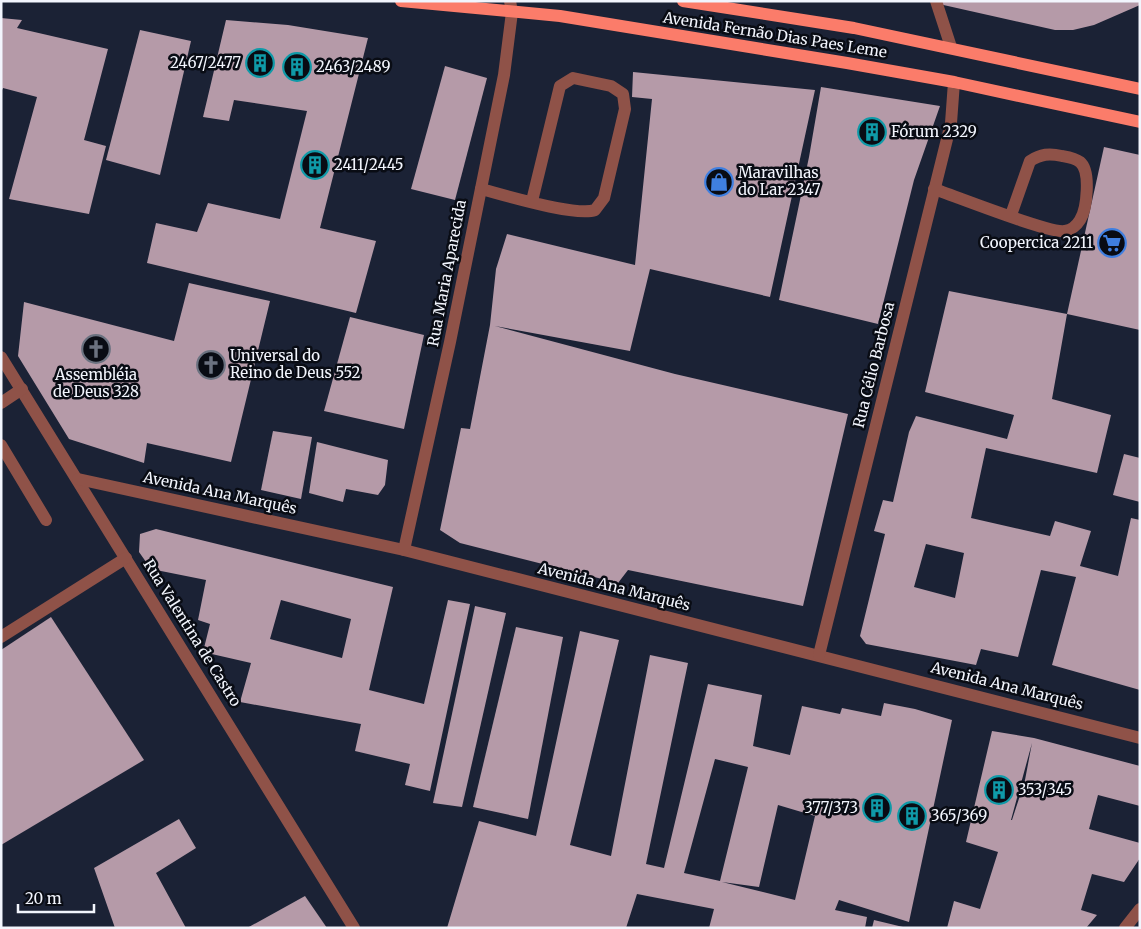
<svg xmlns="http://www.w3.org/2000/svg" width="1141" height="929" font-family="Merriweather,serif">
  <rect width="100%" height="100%" fill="#1b2235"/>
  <g fill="#b59aa8" fill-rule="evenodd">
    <polygon points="938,1 1140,1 1140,5 1094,25 1073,30 1055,30 939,4"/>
    <polygon points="1,18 22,20 17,28 108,49 84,140 106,146 89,214 9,199 37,97 3,88 1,92"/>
    <polygon points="226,20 288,25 368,38 320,228 376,241 356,313 147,263 156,223 197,232 208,203 280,219 307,111 234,100 229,121 203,117"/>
    <polygon points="140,30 191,41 160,175 106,160"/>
    <polygon points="445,66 487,78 455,200 411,189"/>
    <polygon points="633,72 815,90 770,297 650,269 630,351 495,326 675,374 848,414 803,606 628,570 618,583 460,543 440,530 461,428 470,429 490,325 496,269 507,234 635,265 652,99 632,97"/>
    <polygon points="821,87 940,106 914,180 878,324 779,300 809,157"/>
    <polygon points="1104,147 1140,155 1140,330 1067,314"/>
    <polygon points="189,283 270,301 231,462 147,443 144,463 69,439 18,356 24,302 174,341"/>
    <path d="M 949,291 L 1067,314 L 1052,399 L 1111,415 L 1097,473 L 986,448 L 971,518 L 1050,536 L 1055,521 L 1091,531 L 1080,566 L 1118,576 L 1131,518 L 1140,520 L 1140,690 L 1052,665 L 1076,577 L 1041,570 L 1018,657 L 981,649 L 976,665 L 866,644 L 860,636 L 885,534 L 874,531 L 883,500 L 893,502 L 909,432 L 916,416 L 1007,439 L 1014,415 L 925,392 ZM 926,544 L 964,553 L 955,598 L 914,587 Z"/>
    <polygon points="350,317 424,335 404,429 324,411"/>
    <polygon points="273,431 312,437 301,499 261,490"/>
    <polygon points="317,442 388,460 385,485 378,495 346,489 343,502 309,493"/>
    <polygon points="1124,454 1140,458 1140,502 1113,495"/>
    <path d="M 156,529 L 393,587 L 369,690 L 424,704 L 448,600 L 470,604 L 430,791 L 405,785 L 410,764 L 355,751 L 361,724 L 240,702 L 251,663 L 203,652 L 210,624 L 198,620 L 206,580 L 151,569 L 139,552 L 140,534 ZM 281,600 L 351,619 L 342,658 L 270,639 Z"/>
    <polygon points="475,606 506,613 462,807 433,803"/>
    <polygon points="51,617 144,760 1,845 1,650"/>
    <polygon points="516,627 563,637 528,819 473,807"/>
    <path d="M 580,631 L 619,640 L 570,845 L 611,856 L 650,655 L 688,663 L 646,864 L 664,868 L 708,684 L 762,695 L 753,746 L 790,755 L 802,706 L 840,714 L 842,708 L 881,716 L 884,703 L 915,709 L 952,720 L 909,922 L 839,900 L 835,910 L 867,917 L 865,928 L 709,928 L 714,909 L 637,894 L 626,928 L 447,928 L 479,821 L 536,836 ZM 715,759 L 748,767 L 720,881 L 684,873 ZM 778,805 L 815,816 L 795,900 L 722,882 L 759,887 Z"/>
    <path d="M 992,731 L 1034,738 L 1140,766 L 1140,806 L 1098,795 L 1089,829 L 1140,843 L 1140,858 L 1124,882 L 1092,874 L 1081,910 L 1097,915 L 1086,928 L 947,928 L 954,901 L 980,909 L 998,852 L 966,842 ZM 1032,743 L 1025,780 L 1012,820 L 1011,820 Z"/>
    <polygon points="179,819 196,848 156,873 186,928 115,928 94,868"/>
    <polygon points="305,896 327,928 247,928"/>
    <polygon points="874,920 903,927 903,928 872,928"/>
  </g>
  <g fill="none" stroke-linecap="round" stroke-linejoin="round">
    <g stroke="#8f5248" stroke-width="12">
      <polyline points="936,1 951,47"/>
      <path d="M 481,189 C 504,195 576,217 595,210 L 604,198 L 625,109 L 623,94 L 611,86 L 573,78 L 560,86 L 532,201"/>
      <path d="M 934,189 C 955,196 1050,234 1065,231 C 1071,230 1077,225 1080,220 C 1087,209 1091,171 1080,162 C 1075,158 1068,157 1062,156 C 1049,153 1041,154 1030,161 L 1011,215"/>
      <polyline points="1,357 354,928"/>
      <polyline points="1,403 22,389"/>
      <polyline points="1,445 46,520"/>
      <polyline points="78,479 404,550 1140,738"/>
      <polyline points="404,550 450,342 504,75 512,12 510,1"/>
      <polyline points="1,637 126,558"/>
      <polyline points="819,655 951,123 954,82"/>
      <polyline points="1125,928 1140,909"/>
    </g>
    <g stroke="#fb7c6a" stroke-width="12">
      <polyline points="401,1 560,16 847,63 954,82 1140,122"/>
      <polyline points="683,1 854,28 1140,89"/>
    </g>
  </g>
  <defs>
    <symbol id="building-ring" viewBox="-11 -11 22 22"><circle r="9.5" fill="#090c14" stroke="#0f9aa8" stroke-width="1.5"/><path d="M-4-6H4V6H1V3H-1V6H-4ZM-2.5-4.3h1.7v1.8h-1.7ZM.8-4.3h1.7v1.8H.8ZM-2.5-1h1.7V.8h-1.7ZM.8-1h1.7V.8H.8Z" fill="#0f9aa8"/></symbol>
    <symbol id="shop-ring" viewBox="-11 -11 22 22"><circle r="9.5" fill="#090c14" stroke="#3f7fe0" stroke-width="1.5"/><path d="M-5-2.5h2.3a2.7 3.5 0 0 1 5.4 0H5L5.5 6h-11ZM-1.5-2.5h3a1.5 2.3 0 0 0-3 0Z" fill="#3f7fe0"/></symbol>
    <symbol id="supermarket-ring" viewBox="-11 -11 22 22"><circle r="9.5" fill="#090c14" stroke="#3f7fe0" stroke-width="1.5"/><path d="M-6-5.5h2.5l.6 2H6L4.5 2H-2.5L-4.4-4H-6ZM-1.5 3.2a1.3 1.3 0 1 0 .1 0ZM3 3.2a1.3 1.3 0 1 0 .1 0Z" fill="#3f7fe0"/></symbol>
    <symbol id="church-ring" viewBox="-11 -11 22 22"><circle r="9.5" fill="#090c14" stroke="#6b7280" stroke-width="1.5"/><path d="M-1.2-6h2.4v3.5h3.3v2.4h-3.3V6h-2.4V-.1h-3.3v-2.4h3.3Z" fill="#6b7280"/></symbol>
  </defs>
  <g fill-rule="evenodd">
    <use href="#building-ring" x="244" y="47" width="32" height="32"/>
    <use href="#building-ring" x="281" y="51" width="32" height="32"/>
    <use href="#building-ring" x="856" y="116" width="32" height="32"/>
    <use href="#building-ring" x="299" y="149" width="32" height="32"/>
    <use href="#shop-ring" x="703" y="166" width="32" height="32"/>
    <use href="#supermarket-ring" x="1096" y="227" width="32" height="32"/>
    <use href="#church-ring" x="80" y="333" width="32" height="32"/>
    <use href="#church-ring" x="195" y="349" width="32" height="32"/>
    <use href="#building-ring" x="983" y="774" width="32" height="32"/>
    <use href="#building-ring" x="861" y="792" width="32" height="32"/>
    <use href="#building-ring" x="896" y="800" width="32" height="32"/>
  </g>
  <g text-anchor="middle" stroke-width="5" stroke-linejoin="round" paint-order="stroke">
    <g font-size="15" fill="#f2f5fd" stroke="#090c14">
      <text transform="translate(775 35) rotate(9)" y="5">Avenida Fernão Dias Paes Leme</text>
      <text transform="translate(447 273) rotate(-79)" y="5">Rua Maria Aparecida</text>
      <text transform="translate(874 365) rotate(-76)" y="5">Rua Célio Barbosa</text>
      <text transform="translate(220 493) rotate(12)" y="5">Avenida Ana Marquês</text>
      <text transform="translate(614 587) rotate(14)" y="5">Avenida Ana Marquês</text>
      <text transform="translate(192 633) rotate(58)" y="5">Rua Valentina de Castro</text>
      <text transform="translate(1007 686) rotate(14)" y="5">Avenida Ana Marquês</text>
    </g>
    <g font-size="15" fill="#f2f5fd" stroke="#090c14" text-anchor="start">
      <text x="241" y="68" text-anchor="end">2467/2477</text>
      <text x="316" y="72">2463/2489</text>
      <text x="891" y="137">Fórum 2329</text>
      <text x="334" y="170">2411/2445</text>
      <text x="738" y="178">Maravilhas<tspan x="738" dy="17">do Lar 2347</tspan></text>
      <text x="1093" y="248" text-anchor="end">Coopercica 2211</text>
      <text x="230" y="361">Universal do<tspan x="230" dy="17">Reino de Deus 552</tspan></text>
      <text x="96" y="380" text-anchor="middle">Assembléia<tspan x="96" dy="17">de Deus 328</tspan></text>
      <text x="1018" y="795">353/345</text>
      <text x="858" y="813" text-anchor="end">377/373</text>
      <text x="931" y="821">365/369</text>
    </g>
  </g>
  <rect width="1141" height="929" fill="none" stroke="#f2f5fd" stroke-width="5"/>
  <path d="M18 904v8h76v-8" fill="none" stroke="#f2f5fd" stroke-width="2.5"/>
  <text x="25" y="904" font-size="15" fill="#f2f5fd" stroke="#090c14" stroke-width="4" paint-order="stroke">20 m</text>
</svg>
